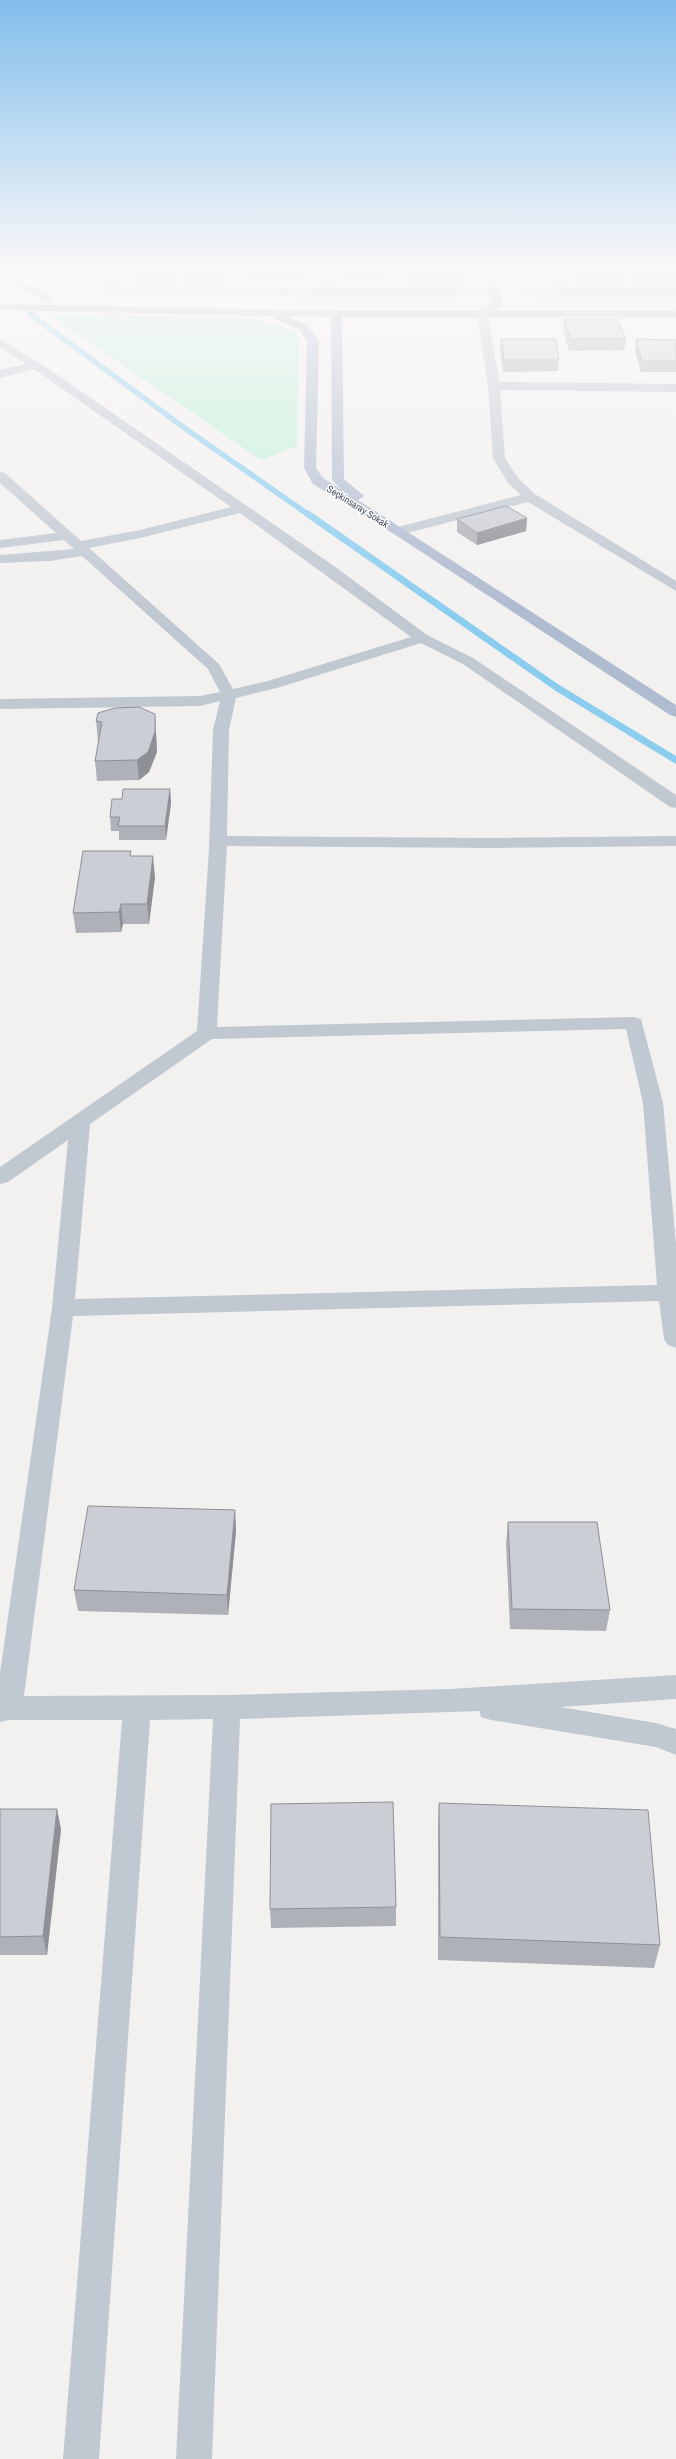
<svg xmlns="http://www.w3.org/2000/svg" width="676" height="2459" font-family="'Archivo Narrow',sans-serif">
  <rect width="100%" height="100%" fill="#f3f0f0"/>
  <g fill="#bef1d8">
    <path d="M 513,266 L 547,266 L 555,292 L 676,292 L 676,301 L 534,300 C 516,293 517,283 513,266 Z"/>
    <polygon points="110,291 457,292 460,301 108,297"/>
    <polygon points="48,314 250,318 284,327 299,336 297,446 261,460"/>
  </g>
  <g fill="none" stroke-linecap="round" stroke-linejoin="round">
    <polyline stroke="#8acdef" stroke-width="5.5" points="30,314 186,429 309,515"/>
    <polyline stroke="#8acdef" stroke-width="7" points="308,514 556,687 676,760"/>
    <g fill="#c0c8d2" fill-rule="evenodd">
      <polygon points="114,266 124,266 116,287 322,287 322,266 332,266 332,287 489,288 485,266 495,266 503,305 488,314 499,382 676,384 676,392 500,390 505,458 518,478 535,494 676,581 676,591 528,502 399,535 392,531 394,528 521,495 508,483 493,458 488,386 477,313 492,304 490,294 105,292 104,290"/>
      <polygon points="550,266 560,266 566,288 676,288 676,294 562,294 557,291"/>
      <polygon points="0,269 51,297 52,299 51,301 43,301 0,276"/>
      <path d="M 0,339 L 46,367 L 334,566 L 427,635 L 473,658 L 676,795 L 676,808 L 670,807 L 463,664 L 421,643 L 277,688 L 236,698 L 229,730 L 227,836 L 495,838 L 676,836 L 676,846 L 495,848 L 227,846 L 217,1027 L 634,1017 L 641,1019 L 663,1103 L 676,1244 L 676,1348 L 668,1345 L 664,1339 L 659,1301 L 73,1316 L 24,1696 L 227,1695 L 450,1689 L 676,1675 L 676,1699 L 560,1707 L 656,1723 L 676,1729 L 676,1755 L 656,1747 L 491,1720 L 481,1717 L 479,1711 L 240,1719 L 212,2459 L 176,2459 L 213,1719 L 150,1720 L 99,2459 L 63,2459 L 122,1720 L 9,1720 L 0,1722 L 0,1673 L 52,1308 L 68,1140 L 8,1182 L 0,1184 L 0,1167 L 197,1031 L 209,849 L 213,730 L 220,701 L 200,706 L 0,709 L 0,699 L 200,696 L 220,692 L 208,669 L 82,556 L 50,561 L 0,563 L 0,555 L 74,549 L 64,540 L 0,548 L 0,540 L 56,533 L 0,483 L 0,472 L 5,473 L 81,541 L 140,530 L 231,507 L 34,369 L 0,378 L 0,370 L 26,364 L 0,347 ZM 240,513 L 411,637 L 268,681 L 233,689 L 219,664 L 89,548 L 140,538 ZM 626,1029 L 643,1103 L 657,1285 L 75,1299 L 90,1124 L 212,1039 Z"/>
    </g>
    <path fill="#afbbcf" fill-rule="evenodd" d="M 0,304 L 336,311 L 676,311 L 676,317 L 342,317 L 344,479 L 364,496 L 358,500 L 676,705 L 676,717 L 670,715 L 394,534 L 313,484 L 304,468 L 307,341 L 299,329 L 274,319 L 273,316 L 0,310 ZM 286,316 L 331,317 L 332,480 L 342,490 L 323,478 L 316,468 L 319,341 L 307,325 Z"/>
  </g>
  <g fill="#afb1b8">
    <polygon points="132,266 179,266 179,271 175,284 131,283 130,272"/>
    <polygon points="310,266 309,282 246,281 245,270"/>
    <polygon points="342,266 384,271 384,281 342,282"/>
    <polygon points="404,266 466,266 467,274 467,285 404,285"/>
    <polygon points="574,266 622,266 626,275 625,286 577,286 574,273"/>
    <polygon points="630,266 675,266 676,268 676,286 634,286 629,273"/>
    <polygon points="229,270 228,284 185,284 184,273"/>
    <polygon points="564,319 626,339 624,350 569,351 563,330"/>
    <polygon points="501,339 559,360 558,371 503,372 500,350"/>
    <polygon points="636,339 676,340 676,372 641,372 635,351"/>
    <polygon points="527,518 526,531 477,545 457,532 457,519"/>
    <polygon points="98,713 156,733 157,752 149,772 139,780 97,781 95,761 99,741 98,741 96,721"/>
    <polygon points="170,789 171,803 166,840 119,840 119,831 111,831 110,817 122,799"/>
    <polygon points="131,851 131,856 155,877 149,924 123,924 121,932 76,933 73,913"/>
    <polygon points="235,1510 236,1531 228,1615 78,1611 74,1590"/>
    <polygon points="508,1522 610,1610 606,1631 510,1629 506,1543"/>
    <polygon points="439,1803 660,1945 654,1968 438,1960 438,1827"/>
    <polygon points="0,1809 61,1829 47,1955 0,1955"/>
    <polygon points="396,1907 396,1926 271,1928 270,1909"/>
  </g>
  <g fill="#8f9096">
    <polygon points="177,266 179,266 179,271 175,284 175,273"/>
    <polygon points="228,266 229,266 229,270 228,284"/>
    <polygon points="309,266 310,266 310,267 309,282"/>
    <polygon points="527,518 526,531 477,545 477,533"/>
    <polygon points="155,714 157,752 149,772 139,780 137,760"/>
    <polygon points="170,789 171,803 166,840 165,826"/>
    <polygon points="153,856 155,877 149,924 147,904"/>
    <polygon points="121,904 123,924 121,932 119,912"/>
    <polygon points="235,1510 236,1531 228,1615 227,1595"/>
    <polygon points="57,1809 61,1829 47,1955 43,1936"/>
  </g>
  <g fill="#ccced6" stroke="#8f9096">
    <polygon points="132,266 177,266 175,273 130,272"/>
    <polygon points="185,266 228,266 228,273 184,273"/>
    <polygon points="246,266 309,266 309,271 245,270"/>
    <rect x="342" y="266" width="42" height="5"/>
    <polygon points="404,266 466,266 467,274 404,274"/>
    <polygon points="575,266 622,266 626,275 578,275"/>
    <polygon points="632,266 675,266 676,275 636,275"/>
    <polygon points="564,319 617,319 626,339 570,339"/>
    <polygon points="501,339 556,339 559,360 504,360"/>
    <polygon points="636,339 676,340 676,361 642,361"/>
    <polygon points="506,506 527,518 477,533 457,519"/>
    <polygon points="139,707 155,714 155,732 148,752 137,760 95,761 102,722 96,721 98,713 115,708"/>
    <polygon points="123,789 170,789 165,826 118,826 120,817 110,817 112,799 122,799"/>
    <polygon points="83,851 131,851 130,856 153,856 147,904 121,904 119,912 73,913"/>
    <polygon points="88,1506 235,1510 227,1595 74,1590"/>
    <polygon points="508,1522 597,1522 610,1610 512,1609"/>
    <polygon points="393,1802 396,1907 270,1909 271,1804"/>
    <polygon points="439,1803 648,1810 660,1945 440,1937"/>
    <polygon points="0,1809 57,1809 43,1936 0,1937"/>
  </g>
  <linearGradient id="sky" x2="0" y2="1"><stop stop-color="#82beeb"/><stop offset="0.44" stop-color="#faf8f8"/><stop offset="1" stop-color="#faf8f8" stop-opacity="0"/></linearGradient>
  <rect width="676" height="610" fill="url(#sky)"/>
  <g text-anchor="middle" stroke-width="3" stroke-linejoin="round" paint-order="stroke">
    <g font-size="10" fill="#47505e" stroke="#fff">
      <text transform="translate(358 506) rotate(32)" y="4">Seçkinsaray Sokak</text>
    </g>
  </g>
</svg>
